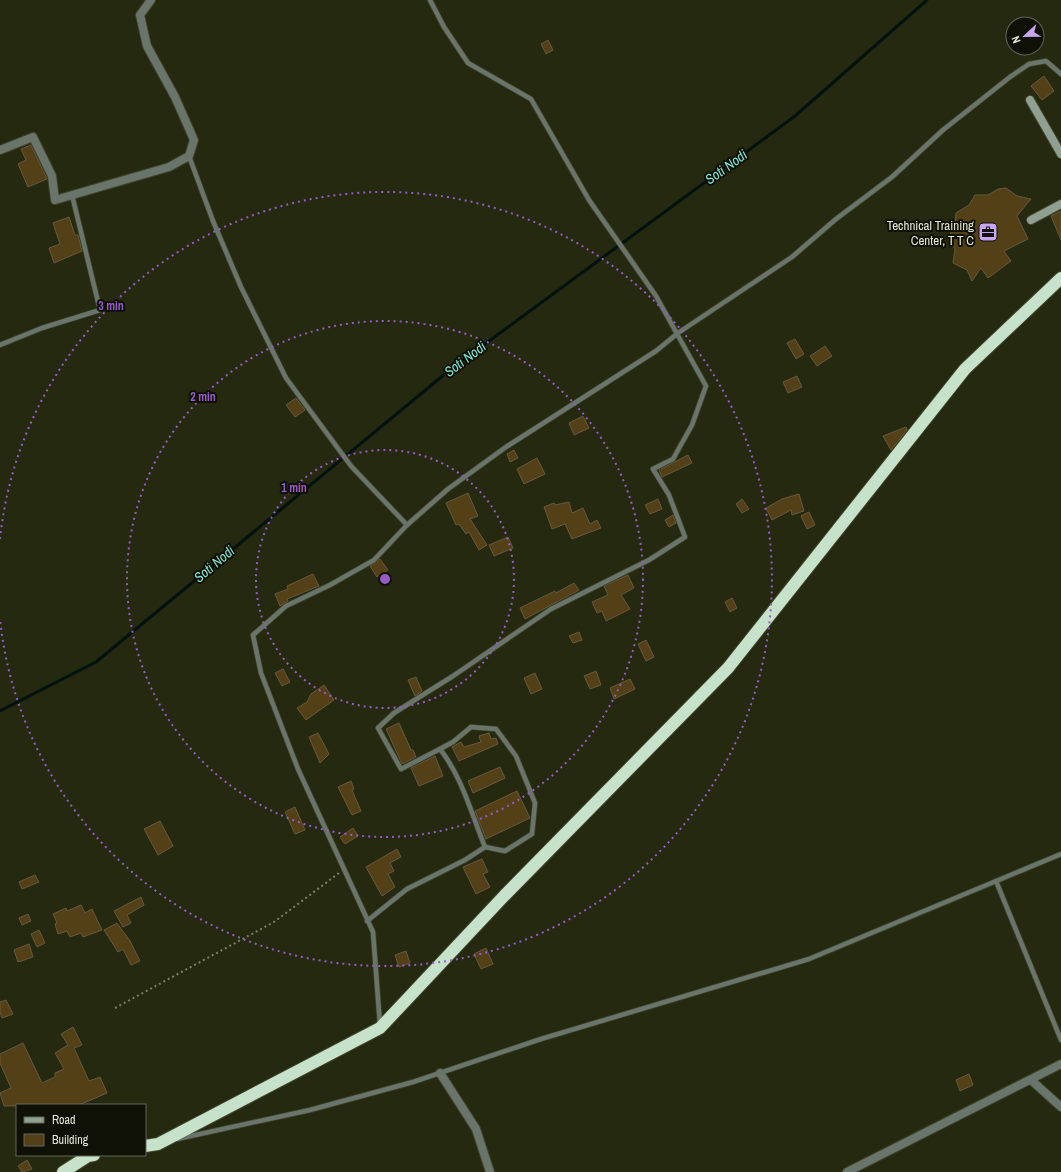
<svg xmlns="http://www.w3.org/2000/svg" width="1061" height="1172" font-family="'Archivo Narrow',sans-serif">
  <rect width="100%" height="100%" fill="#25290f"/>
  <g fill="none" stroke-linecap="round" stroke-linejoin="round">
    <polyline stroke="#021210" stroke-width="3" points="0,711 96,662 451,369 795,116 927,0"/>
  </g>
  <g fill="#544017" stroke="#67583f">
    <polygon points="548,40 553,50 546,54 541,44"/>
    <polygon points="1044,76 1054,91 1042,100 1031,86"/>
    <polygon points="31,145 47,179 28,187 18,164 26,160 21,149"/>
    <polygon points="1006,188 1017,196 1031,199 1017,216 1028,239 1004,251 1011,261 988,278 981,268 972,281 967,270 953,263 955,249 948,238 955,225 956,213 969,205 975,195 988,195 998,189"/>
    <polygon points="1061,211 1061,240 1051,216"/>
    <polygon points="69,217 75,235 78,235 82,251 54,263 49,248 60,244 53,223"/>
    <polygon points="795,339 804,354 796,359 787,343"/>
    <polygon points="825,346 832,356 817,366 810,356"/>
    <polygon points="797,376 802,387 788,393 783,382"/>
    <polygon points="296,398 305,410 295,417 286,405"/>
    <polygon points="583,416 589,428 574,435 569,423"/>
    <polygon points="906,427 907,430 891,450 883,436"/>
    <polygon points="514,450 518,458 510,462 507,454"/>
    <polygon points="688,455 692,463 662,477 659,470"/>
    <polygon points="537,458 545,474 524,484 517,469"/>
    <polygon points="468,493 478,516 470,519 487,545 479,550 469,532 466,534 459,524 456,525 446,503"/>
    <polygon points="799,494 804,511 792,515 791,510 772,520 766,508 782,499"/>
    <polygon points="658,499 662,509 650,514 645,505"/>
    <polygon points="742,499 749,509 742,513 736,504"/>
    <polygon points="569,502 572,513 583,508 590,524 597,520 601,528 572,539 565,524 552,529 544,507 554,503 555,505"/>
    <polygon points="809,512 815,525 807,529 801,516"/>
    <polygon points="673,515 676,523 669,527 665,520"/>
    <polygon points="508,537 513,548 494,556 489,545"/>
    <polygon points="380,559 388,570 377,577 370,566"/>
    <polygon points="313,574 319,586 287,599 288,601 280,606 275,594 288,589 287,586"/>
    <polygon points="628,575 634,588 621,595 630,609 606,621 602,611 597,613 592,602 608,595 604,586"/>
    <polygon points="574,583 579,590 525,619 520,608 555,591 556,593"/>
    <polygon points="732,598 737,608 730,612 725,602"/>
    <polygon points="579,632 582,640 573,643 569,636"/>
    <polygon points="646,640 654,657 646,661 638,644"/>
    <polygon points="283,669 290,682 282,686 275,673"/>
    <polygon points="596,671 601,685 590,689 584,676"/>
    <polygon points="535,673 542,689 531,694 524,678"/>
    <polygon points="416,677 422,691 415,696 408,680"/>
    <polygon points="630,679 635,689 614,699 610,688"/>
    <polygon points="324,685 334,700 306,720 297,708 307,702 311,694"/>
    <polygon points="399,723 411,750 413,750 416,757 402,764 386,729"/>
    <polygon points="318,733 329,754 320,763 309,737"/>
    <polygon points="489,733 491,739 496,738 498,744 459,761 452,747 461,742 464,747 481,742 479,736"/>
    <polygon points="435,756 443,776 419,786 411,768"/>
    <polygon points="500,767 505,778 473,793 468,781"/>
    <polygon points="351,781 354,789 352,790 361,811 352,815 338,787"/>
    <polygon points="517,791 530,818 486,839 475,811"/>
    <polygon points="295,807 305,830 295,834 285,812"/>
    <polygon points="160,821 173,846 158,855 144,829"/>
    <polygon points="353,828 358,836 345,844 340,837"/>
    <polygon points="397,849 401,857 390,863 394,871 388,874 395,887 382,896 366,867"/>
    <polygon points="482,859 488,872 483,874 490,887 476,894 463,867"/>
    <polygon points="35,875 39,882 22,889 19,882"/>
    <polygon points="141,897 144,905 127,915 131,923 123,927 114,911"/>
    <polygon points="81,905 85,913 92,909 102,930 83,937 81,933 70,937 67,931 58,934 55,924 57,923 53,914 66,908 67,911"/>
    <polygon points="28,914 31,921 22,925 19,918"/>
    <polygon points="117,923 130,941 140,961 131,965 123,949 118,952 104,930"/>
    <polygon points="39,930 45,943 37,947 31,934"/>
    <polygon points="29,944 33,957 18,962 14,950"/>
    <polygon points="486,948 493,964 481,969 474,954"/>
    <polygon points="406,951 410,963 399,967 395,955"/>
    <polygon points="6,1000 13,1014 2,1018 0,1012 0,1002"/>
    <polygon points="73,1027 82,1045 74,1048 89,1081 100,1077 107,1093 79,1105 4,1106 0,1093 11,1088 0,1063 0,1054 23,1043 42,1083 55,1077 55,1073 64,1069 55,1053 68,1045 61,1034"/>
    <polygon points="969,1074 973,1085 960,1091 956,1080"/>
    <polygon points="27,1160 32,1169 22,1172 18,1166"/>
  </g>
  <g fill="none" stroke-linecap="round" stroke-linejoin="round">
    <defs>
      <g id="lane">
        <polyline points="189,156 213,221 241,287 286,378 351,466 407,525 448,489 506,447 656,351 678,333 792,257 836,219 892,177 943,130 1010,77 1029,64 1046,61 1061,74"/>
        <polyline points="0,345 42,328 100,310 72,195"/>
        <polyline points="440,749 453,742 471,727 496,729 516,756 535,803 532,834 505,851 485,847"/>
        <polyline points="996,881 1061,1040"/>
        <path d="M 367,921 L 407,889 L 465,860 L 485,847 C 472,815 462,777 440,749 L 401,769 L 378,728 L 394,713 L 453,676 L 551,609 L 649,560 L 685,537 L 669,495 L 653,469 L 673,459 L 692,425 L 706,386 L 656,296 L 589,200 L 531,99 L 468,63 L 444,27 L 430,0"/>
        <polyline points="380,1025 373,932 298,769 261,673 253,635 286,606 330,585 374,560 407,525"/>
        <polyline points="177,1139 310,1110 413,1082 541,1039 809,959 1061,854"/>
      </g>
      <g id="street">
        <polyline points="0,150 33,137 52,176 55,200 169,167 189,156 194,140 175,97 147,46 140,15 151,0"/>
        <polyline points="440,1073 476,1129 490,1172"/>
        <polyline points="1031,1080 1061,1107"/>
        <polyline points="847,1172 1061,1064"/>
      </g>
      <g id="secondary">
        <polyline points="1030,100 1061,154"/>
        <polyline points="1031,220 1061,204"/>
      </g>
      <g id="highway">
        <polyline points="145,1146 158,1144 380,1028 504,896 728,668 965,369 1061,278"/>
        <polyline points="63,1172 88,1156 94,1155"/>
      </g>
    </defs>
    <use href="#lane" stroke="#40442b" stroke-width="6"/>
    <use href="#street" stroke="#40442b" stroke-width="10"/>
    <use href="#secondary" stroke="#40442b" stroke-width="10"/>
    <use href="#highway" stroke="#40442b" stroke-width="14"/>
    <polyline stroke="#7b7e69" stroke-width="2" stroke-dasharray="2 3" stroke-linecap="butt" points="115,1008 274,922 339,873"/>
    <use href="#lane" stroke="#69746b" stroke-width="4.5"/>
    <use href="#street" stroke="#69746b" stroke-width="8"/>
    <use href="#secondary" stroke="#8fa092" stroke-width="8"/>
    <use href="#highway" stroke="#c6e2cb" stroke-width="12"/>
  </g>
  <g fill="none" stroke="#965bc5" stroke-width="2" stroke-dasharray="2 4">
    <circle cx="385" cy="579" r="129"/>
    <circle cx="385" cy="579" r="258"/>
    <path d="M0 539A387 387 0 1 1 0 619"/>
  </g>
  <defs>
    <symbol id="office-square" viewBox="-11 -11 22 22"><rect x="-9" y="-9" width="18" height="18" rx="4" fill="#c8a6ef" stroke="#0f1006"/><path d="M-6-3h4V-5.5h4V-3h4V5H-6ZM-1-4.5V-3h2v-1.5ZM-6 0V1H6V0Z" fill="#111"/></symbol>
  </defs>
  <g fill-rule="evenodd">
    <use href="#office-square" x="977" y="221" width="22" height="22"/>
  </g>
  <g text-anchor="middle" stroke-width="4" stroke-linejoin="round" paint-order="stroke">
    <g font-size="13" fill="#e5e8d8" stroke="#0f1006" text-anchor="end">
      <text x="974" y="230">Technical Training<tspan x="974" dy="15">Center, T T C</tspan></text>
    </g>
    <g font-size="14" font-style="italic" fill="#83e2d5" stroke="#0f1006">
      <text transform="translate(726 167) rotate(-36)" y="5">Soti Nodi</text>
      <text transform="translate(465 359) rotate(-37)" y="5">Soti Nodi</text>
      <text transform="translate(214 564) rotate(-40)" y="5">Soti Nodi</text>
    </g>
  </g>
  <circle cx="385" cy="579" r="6" fill="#965bc5" stroke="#0f1006" stroke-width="2"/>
  <g font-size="12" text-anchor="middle" font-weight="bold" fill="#965bc5" stroke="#0f1006" stroke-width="4" stroke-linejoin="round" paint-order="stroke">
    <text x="111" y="310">3 min</text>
    <text x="203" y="401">2 min</text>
    <text x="294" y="492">1 min</text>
  </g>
  <rect x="16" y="1104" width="130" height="52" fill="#0f1006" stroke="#65665a"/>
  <rect x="24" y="1117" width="20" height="6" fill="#8fa092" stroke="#65665a"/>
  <text x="52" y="1124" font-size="12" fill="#e5e8d8">Road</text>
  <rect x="24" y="1134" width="20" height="12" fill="#544017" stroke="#65665a"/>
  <text x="52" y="1144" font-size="12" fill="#e5e8d8">Building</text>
  <g transform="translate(1025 36) rotate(248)"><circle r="19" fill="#0f1006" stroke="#65665a"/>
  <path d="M0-3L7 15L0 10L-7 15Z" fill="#c8a6ef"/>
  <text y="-6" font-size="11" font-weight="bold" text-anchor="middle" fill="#e5e8d8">N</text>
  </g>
</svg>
